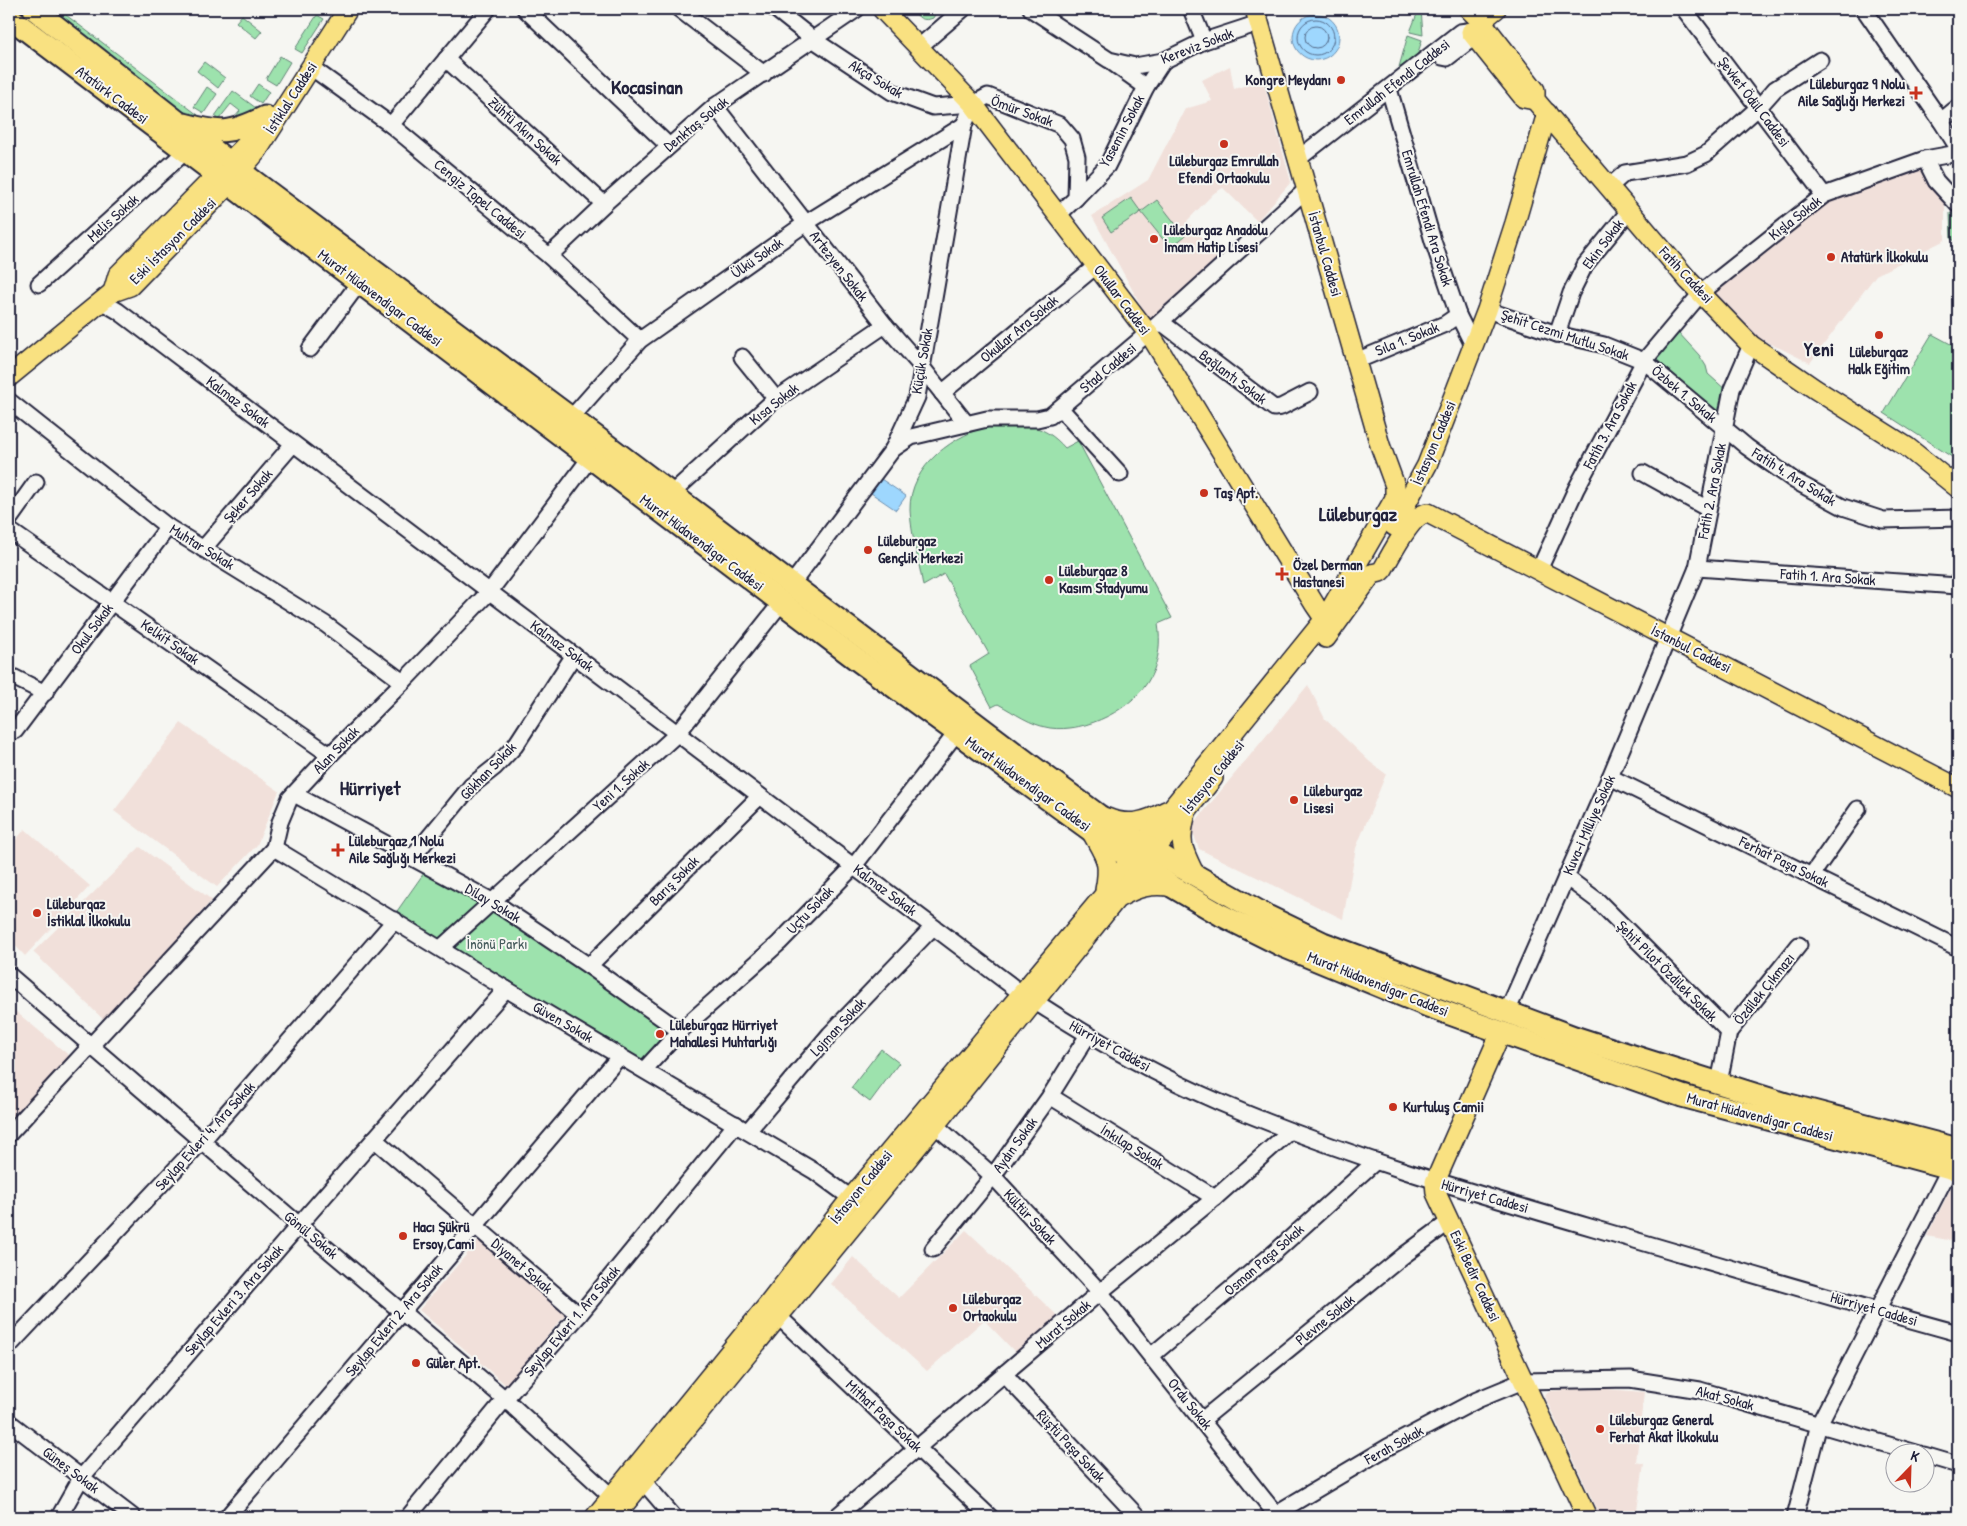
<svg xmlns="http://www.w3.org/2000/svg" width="1967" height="1526" font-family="'Patrick Hand',sans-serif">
  <rect width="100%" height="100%" fill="#f6f6f2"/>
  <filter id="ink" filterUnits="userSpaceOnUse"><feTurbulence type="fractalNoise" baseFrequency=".02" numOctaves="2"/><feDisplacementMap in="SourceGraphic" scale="10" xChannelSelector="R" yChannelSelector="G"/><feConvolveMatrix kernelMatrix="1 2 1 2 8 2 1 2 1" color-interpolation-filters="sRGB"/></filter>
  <g filter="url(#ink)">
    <g fill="#f1e0da">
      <polygon points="1230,66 1234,89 1263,80 1291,182 1257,221 1223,188 1214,193 1187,221 1219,257 1150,322 1092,216 1148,180 1185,109 1212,101 1202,80"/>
      <polygon points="1921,166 1929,184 1945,204 1945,240 1876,275 1810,363 1757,337 1711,291 1817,205"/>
      <polygon points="1308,685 1325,719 1370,762 1386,774 1356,848 1343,919 1199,849 1191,827"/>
      <polygon points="181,723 279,791 257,845 217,887 114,811"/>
      <polygon points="25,829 90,886 25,956 9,939 9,848"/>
      <polygon points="140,847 212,900 105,1021 33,952"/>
      <polygon points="9,1006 71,1057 9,1123"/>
      <polygon points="1951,1188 1958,1191 1958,1242 1927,1236"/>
      <polygon points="966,1230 1061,1319 1015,1352 984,1320 927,1371 831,1284 853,1257 899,1298"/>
      <polygon points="479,1240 565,1315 506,1385 419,1310"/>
      <polygon points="1594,1388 1644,1392 1636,1462 1644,1464 1636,1517 1600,1517 1544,1395 1549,1391"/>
    </g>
    <g fill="#9de2ad" stroke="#608274">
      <polygon points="47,9 58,9 198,115 194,120"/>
      <path d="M 914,9 L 938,9 L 933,18 C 924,22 916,18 914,9 Z"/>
      <polygon points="1416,9 1421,9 1423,35 1410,32 1417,14"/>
      <polygon points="242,15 262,31 256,38 236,22"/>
      <polygon points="317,15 324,19 302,53 295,49"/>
      <polygon points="1408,35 1422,40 1414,66 1399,67"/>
      <polygon points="280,56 290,62 276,85 266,79"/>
      <polygon points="204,62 225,78 218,88 197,71"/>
      <polygon points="258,84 269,92 261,104 250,96"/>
      <polygon points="207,87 217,94 204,113 194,107"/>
      <polygon points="233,91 256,108 244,124 235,117 240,111 231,104 219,119 215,116"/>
      <polygon points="1131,198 1141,212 1111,232 1102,218"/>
      <polygon points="1157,200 1185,236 1170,248 1141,212"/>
      <polygon points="1950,213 1958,216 1958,242 1951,239"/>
      <polygon points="1677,331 1699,355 1706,366 1708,374 1727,391 1718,417 1651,362"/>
      <polygon points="1932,334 1958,348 1958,461 1884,413"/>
      <path d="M 995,424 C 1025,425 1043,423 1065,448 L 1078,441 L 1172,618 L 1158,624 C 1161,642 1159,660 1151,676 C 1135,709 1085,733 1050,728 C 1030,725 1015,713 998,704 L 992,707 L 970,666 L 989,654 L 944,574 L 923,586 C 919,561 911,535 910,510 C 909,465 955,434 995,424 Z"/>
      <polygon points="426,870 483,902 442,940 395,914"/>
      <polygon points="492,909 584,971 667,1032 642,1061 452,948"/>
      <polygon points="881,1049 899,1063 870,1102 851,1088"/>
    </g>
    <g fill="#9ed7fe" stroke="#6c8fb0">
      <circle cx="1316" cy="37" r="23"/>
      <polygon points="881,479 906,496 896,510 871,493"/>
    </g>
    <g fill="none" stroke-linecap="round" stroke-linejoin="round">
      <g stroke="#546a89" stroke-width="1">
        <circle cx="1316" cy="37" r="18"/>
        <circle cx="1316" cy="37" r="11"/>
      </g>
      <defs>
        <g id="minor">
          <polyline points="525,9 669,146"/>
          <polyline points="679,9 764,74"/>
          <polyline points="775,9 814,40 892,92 933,107 973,104 988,96 1060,125 1072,139 1077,157 1076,198 1058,215"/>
          <polyline points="1031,9 1109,60 1135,66 1163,61 1204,41 1259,23"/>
          <polyline points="1191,9 1204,41"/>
          <polyline points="1684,9 1824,195"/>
          <polyline points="1864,9 1941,121 1958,148"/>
          <polyline points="919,47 963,9"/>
          <polyline points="1437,51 1442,57 1447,58 1469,41 1471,32"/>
          <polyline points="446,59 604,204"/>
          <polyline points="1114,64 1146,87"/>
          <polyline points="312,68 391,125 549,256 640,340"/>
          <polyline points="1389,89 1433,241 1458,315 1473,345"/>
          <polyline points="715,106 885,325 921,366 966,423"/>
          <polyline points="1941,121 1958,107"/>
          <polyline points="391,125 488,9"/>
          <polyline points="1298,159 1460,32 1467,31 1471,32"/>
          <polyline points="1925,159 1936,181 1958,205"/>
          <polyline points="1609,187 1625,173 1687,163 1706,154 1759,107 1775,89 1820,60"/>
          <polyline points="1076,198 1107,166 1146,87 1163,61"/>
          <polyline points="549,256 604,204 715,106 857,9"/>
          <polyline points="39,284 186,151"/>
          <polyline points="101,301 118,311 1021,993"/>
          <polyline points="1487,310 1557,334 1604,345 1644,361 1747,447 1795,481 1843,507 1883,520 1958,518"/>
          <polyline points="1161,322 1274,408 1281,407 1310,392"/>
          <polyline points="1557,334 1571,293 1585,265 1629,211"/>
          <polyline points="310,349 359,283"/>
          <polyline points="742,357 776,399"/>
          <polyline points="1356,361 1445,324 1458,315"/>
          <polyline points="942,393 1096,266"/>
          <polyline points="9,401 168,527 325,624 403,682"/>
          <polyline points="1060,408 1120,474"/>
          <polyline points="571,418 640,340 806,223 964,125"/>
          <polyline points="893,449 911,437 987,419 1037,419 1050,416 1148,333 1307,189"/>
          <polyline points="1643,473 1708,509"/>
          <polyline points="671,494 772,402 885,325"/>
          <polyline points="9,520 36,482"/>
          <polyline points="9,530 330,755"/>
          <polyline points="203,549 293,444"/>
          <polyline points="1697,568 1958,586"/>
          <polyline points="1539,570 1576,489 1644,361 1702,292 1824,195 1925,159 1958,153"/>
          <polyline points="791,585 893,449 917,397 964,125 973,104"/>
          <polyline points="9,675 45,693"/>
          <polyline points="15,731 168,527"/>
          <polyline points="1610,777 1958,948"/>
          <polyline points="294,794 492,901 589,966 680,1031"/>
          <polyline points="274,848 506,989 814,1171 851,1198"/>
          <polyline points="412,858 471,786 495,767 515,746 574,655"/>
          <polyline points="1811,876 1858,809"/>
          <polyline points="1566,877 1598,901 1729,1032"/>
          <polyline points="441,948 677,734 781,603"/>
          <polyline points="589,966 760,796"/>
          <polyline points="9,975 299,1225 505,1399 612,1497"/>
          <path d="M 1034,1001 C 1094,1040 1156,1075 1221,1103 C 1343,1155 1470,1192 1597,1229 C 1717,1264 1837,1300 1958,1333"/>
          <polyline points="1507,1012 1610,777 1697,568 1732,389 1751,345"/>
          <polyline points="1729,1032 1799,945"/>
          <polyline points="644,1070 680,1031 779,943 854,866 957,732"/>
          <polyline points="1719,1083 1729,1032"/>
          <polyline points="1050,1096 1215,1198"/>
          <polyline points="935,1125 993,1176 1100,1292 1278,1517"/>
          <polyline points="748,1131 830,1034 933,927"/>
          <polyline points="9,1134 274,848 280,822 290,798 330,755 403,682 490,591 590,458"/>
          <polyline points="374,1139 579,1315"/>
          <polyline points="933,1249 993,1176 1050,1096 1088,1035"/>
          <polyline points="778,1316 990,1517"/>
          <polyline points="9,1346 202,1141 395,920"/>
          <polyline points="1151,1356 1275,1252 1376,1161"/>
          <polyline points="1004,1374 1138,1517"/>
          <polyline points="1202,1420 1403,1256 1449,1222"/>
          <polyline points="9,1422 133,1517"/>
          <polyline points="1924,1455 1958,1465"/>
          <polyline points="643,1481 674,1517"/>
          <polyline points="59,1517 81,1478 299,1225 506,989"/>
          <polyline points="227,1517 620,1056"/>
          <polyline points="408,1517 505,1399 579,1315 736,1124"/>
          <polyline points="836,1517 1100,1292 1215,1198 1290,1131"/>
          <polyline points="1270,1517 1388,1447 1477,1400 1523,1381 1630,1379 1700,1390 1920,1454"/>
          <polyline points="1795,1517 1819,1424 1950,1168"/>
        </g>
        <g id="major">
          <polyline points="882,9 973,104 1154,341 1315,605 1330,627"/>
          <polyline points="1469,9 1481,21 1535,90 1535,100 1689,281 1751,345 1815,389 1907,447 1958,488"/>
          <polyline points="1481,21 1496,9"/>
          <polyline points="1471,32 1524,98 1535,100"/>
          <polyline points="113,292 118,275 246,145 258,127"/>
          <polyline points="9,377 113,292 130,286 229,184 257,151 348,9"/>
          <polyline points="1394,526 1427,465 1487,310 1515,223 1547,113"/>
          <path d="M 1372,574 L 1380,572 L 1383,569 C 1391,555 1412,513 1428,513 L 1958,788"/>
          <polyline points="1326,638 1372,574"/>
          <path d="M 1186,813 C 1178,842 1182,849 1195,875"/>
          <path d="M 1107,818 C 1129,827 1146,822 1166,811"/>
          <path d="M 1091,831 C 1105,857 1111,860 1105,890"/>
          <polyline points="1161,842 1213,778"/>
          <polyline points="1143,844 1325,619 1395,498 1395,486 1380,445 1255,9"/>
          <path d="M 1120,897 C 1138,887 1152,883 1173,887"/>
          <polyline points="1501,1032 1435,1182 1436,1193 1587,1517"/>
          <polyline points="595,1517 767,1306 851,1198 1105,894 1131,859"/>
          <polyline points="614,1517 935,1125 1142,867"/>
        </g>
        <g id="highway">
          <polyline points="34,9 252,180 571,418 1033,767 1098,815 1172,862 1267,916 1323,943 1574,1037 1639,1058 1786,1104 1958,1149"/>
          <polyline points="9,17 856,659 1115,848 1173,887 1221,915 1285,947 1428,1006 1478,1024 1682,1096 1958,1170"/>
          <path d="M 184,124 C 221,134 230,134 265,117"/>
        </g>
      </defs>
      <use href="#minor" stroke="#22223b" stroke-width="19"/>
      <use href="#major" stroke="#22223b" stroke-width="22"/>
      <use href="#highway" stroke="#22223b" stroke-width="25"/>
      <use href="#minor" stroke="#f6f6f2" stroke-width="15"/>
      <use href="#major" stroke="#f9e181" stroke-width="19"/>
      <use href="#highway" stroke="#f9e181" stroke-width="21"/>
    </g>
  </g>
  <g fill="#c8321e" stroke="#f6f6f2" stroke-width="2">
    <circle cx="1341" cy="80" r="5"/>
    <path d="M1913.5 85.5h5v5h5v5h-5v5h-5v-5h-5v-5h5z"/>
    <circle cx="1224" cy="144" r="5"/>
    <circle cx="1154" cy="239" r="5"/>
    <circle cx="1831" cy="257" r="5"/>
    <circle cx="1879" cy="335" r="5"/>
    <circle cx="1204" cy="493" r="5"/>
    <circle cx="868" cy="550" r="5"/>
    <path d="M1279.5 566.5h5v5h5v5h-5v5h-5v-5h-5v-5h5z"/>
    <circle cx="1049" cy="580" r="5"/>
    <circle cx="1294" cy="800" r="5"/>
    <path d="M335.5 842.5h5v5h5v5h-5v5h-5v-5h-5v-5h5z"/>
    <circle cx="37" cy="913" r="5"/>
    <circle cx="660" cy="1034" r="5"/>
    <circle cx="1393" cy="1107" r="5"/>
    <circle cx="403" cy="1236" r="5"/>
    <circle cx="953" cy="1308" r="5"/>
    <circle cx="416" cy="1363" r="5"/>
    <circle cx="1600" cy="1429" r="5"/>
  </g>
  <g text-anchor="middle" stroke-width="4" stroke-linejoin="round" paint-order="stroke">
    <g font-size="15" fill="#22223b" stroke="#f6f6f2">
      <text transform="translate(1197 46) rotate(-21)" y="5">Kereviz Sokak</text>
      <text transform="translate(876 79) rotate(31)" y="5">Akça Sokak</text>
      <text transform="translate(1397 82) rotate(-38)" y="5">Emrullah Efendi Caddesi</text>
      <text transform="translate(112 95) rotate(37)" y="5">Atatürk Caddesi</text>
      <text transform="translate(291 98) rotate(-57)" y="5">İstiklal Caddesi</text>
      <text transform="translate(1754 102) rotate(53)" y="5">Şevket Ödül Caddesi</text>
      <text transform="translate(1022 111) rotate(20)" y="5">Ömür Sokak</text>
      <text transform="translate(696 124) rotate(-39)" y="5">Denktaş Sokak</text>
      <text transform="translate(525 131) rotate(42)" y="5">Zühtü Akın Sokak</text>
      <text transform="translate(1122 131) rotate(-62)" y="5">Yasemin Sokak</text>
      <text transform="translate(480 199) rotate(40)" y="5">Cengiz Topel Caddesi</text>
      <text transform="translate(113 218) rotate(-42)" y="5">Melis Sokak</text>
      <text transform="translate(1427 218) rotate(73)" y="5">Emrullah Efendi Ara Sokak</text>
      <text transform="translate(1795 218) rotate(-38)" y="5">Kışla Sokak</text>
      <text transform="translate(173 241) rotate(-45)" y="5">Eski İstasyon Caddesi</text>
      <text transform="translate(1603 244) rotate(-53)" y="5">Ekin Sokak</text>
      <text transform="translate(1325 254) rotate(74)" y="5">İstanbul Caddesi</text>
      <text transform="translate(757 258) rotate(-35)" y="5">Ülkü Sokak</text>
      <text transform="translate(839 266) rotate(52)" y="5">Artezyen Sokak</text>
      <text transform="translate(1686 275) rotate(47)" y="5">Fatih Caddesi</text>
      <text transform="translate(380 298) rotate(37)" y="5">Murat Hüdavendigar Caddesi</text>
      <text transform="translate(1122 300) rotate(53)" y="5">Okullar Caddesi</text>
      <text transform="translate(1019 329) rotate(-40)" y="5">Okullar Ara Sokak</text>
      <text transform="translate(1565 335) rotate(18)" y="5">Şehit Cezmi Mutlu Sokak</text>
      <text transform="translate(1407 339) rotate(-22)" y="5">Sıla 1. Sokak</text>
      <text transform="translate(922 361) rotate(-80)" y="5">Küçük Sokak</text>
      <text transform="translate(1108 368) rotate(-40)" y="5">Stad Caddesi</text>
      <text transform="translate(1233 377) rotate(37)" y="5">Bağlantı Sokak</text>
      <text transform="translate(1684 394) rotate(40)" y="5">Özbek 1. Sokak</text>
      <text transform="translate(238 402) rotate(37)" y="5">Kalmaz Sokak</text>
      <text transform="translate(774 404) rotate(-38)" y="5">Kısa Sokak</text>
      <text transform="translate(1610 425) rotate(-62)" y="5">Fatih 3. Ara Sokak</text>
      <text transform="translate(1434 443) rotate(-67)" y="5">İstasyon Caddesi</text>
      <text transform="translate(1794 477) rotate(32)" y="5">Fatih 4. Ara Sokak</text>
      <text transform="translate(1712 491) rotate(-79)" y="5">Fatih 2. Ara Sokak</text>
      <text transform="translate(248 496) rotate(-49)" y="5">Şeker Sokak</text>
      <text transform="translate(702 543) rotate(37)" y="5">Murat Hüdavendigar Caddesi</text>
      <text transform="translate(202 547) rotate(32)" y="5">Muhtar Sokak</text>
      <text transform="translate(1828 577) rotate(4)" y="5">Fatih 1. Ara Sokak</text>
      <text transform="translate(92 629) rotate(-53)" y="5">Okul Sokak</text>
      <text transform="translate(170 642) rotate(35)" y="5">Kelkit Sokak</text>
      <text transform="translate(562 646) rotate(37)" y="5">Kalmaz Sokak</text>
      <text transform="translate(1691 649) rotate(27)" y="5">İstanbul Caddesi</text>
      <text transform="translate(336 750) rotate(-46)" y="5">Alan Sokak</text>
      <text transform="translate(488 771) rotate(-46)" y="5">Gökhan Sokak</text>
      <text transform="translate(1213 777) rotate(-51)" y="5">İstasyon Caddesi</text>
      <text transform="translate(1028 784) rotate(36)" y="5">Murat Hüdavendigar Caddesi</text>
      <text transform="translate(621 785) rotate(-42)" y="5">Yeni 1. Sokak</text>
      <text transform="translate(1589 825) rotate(-66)" y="5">Kuva-i Milliye Sokak</text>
      <text transform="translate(1784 862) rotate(26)" y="5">Ferhat Paşa Sokak</text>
      <text transform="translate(674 881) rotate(-45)" y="5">Barış Sokak</text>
      <text transform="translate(885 890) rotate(37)" y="5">Kalmaz Sokak</text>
      <text transform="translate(493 903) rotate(31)" y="5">Dilay Sokak</text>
      <text transform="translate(810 910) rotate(-46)" y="5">Uçtu Sokak</text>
      <text transform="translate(1667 971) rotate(45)" y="5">Şehit Pilot Özdilek Sokak</text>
      <text transform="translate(1378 984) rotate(22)" y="5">Murat Hüdavendigar Caddesi</text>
      <text transform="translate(1764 989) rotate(-51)" y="5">Özdilek Çıkmazı</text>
      <text transform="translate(563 1022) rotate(30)" y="5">Güven Sokak</text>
      <text transform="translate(838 1027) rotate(-47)" y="5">Lojman Sokak</text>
      <text transform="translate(1110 1046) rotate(29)" y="5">Hürriyet Caddesi</text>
      <text transform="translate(1760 1117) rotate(15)" y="5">Murat Hüdavendigar Caddesi</text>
      <text transform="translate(205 1136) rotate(-48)" y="5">Seylap Evleri 4. Ara Sokak</text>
      <text transform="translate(1015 1145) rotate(-54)" y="5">Aydın Sokak</text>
      <text transform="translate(1132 1147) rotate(32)" y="5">İnkılap Sokak</text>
      <text transform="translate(861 1187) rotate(-51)" y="5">İstasyon Caddesi</text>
      <text transform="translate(1485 1196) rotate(16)" y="5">Hürriyet Caddesi</text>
      <text transform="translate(1030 1217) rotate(47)" y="5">Kültür Sokak</text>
      <text transform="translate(311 1235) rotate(40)" y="5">Gönül Sokak</text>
      <text transform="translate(1264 1260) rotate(-41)" y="5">Osman Paşa Sokak</text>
      <text transform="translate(522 1266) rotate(41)" y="5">Diyanet Sokak</text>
      <text transform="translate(1475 1276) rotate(65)" y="5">Eski Bedir Caddesi</text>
      <text transform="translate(234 1300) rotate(-49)" y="5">Seylap Evleri 3. Ara Sokak</text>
      <text transform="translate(1874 1309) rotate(16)" y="5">Hürriyet Caddesi</text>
      <text transform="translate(394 1320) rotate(-50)" y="5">Seylap Evleri 2. Ara Sokak</text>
      <text transform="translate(1325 1320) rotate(-39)" y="5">Plevne Sokak</text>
      <text transform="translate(572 1321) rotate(-50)" y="5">Seylap Evleri 1. Ara Sokak</text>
      <text transform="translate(1063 1324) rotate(-40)" y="5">Murat Sokak</text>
      <text transform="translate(1725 1398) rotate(15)" y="5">Akat Sokak</text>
      <text transform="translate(1190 1404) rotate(51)" y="5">Ordu Sokak</text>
      <text transform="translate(884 1416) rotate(43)" y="5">Mithat Paşa Sokak</text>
      <text transform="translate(1394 1445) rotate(-29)" y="5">Ferah Sokak</text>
      <text transform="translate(1071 1446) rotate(47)" y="5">Rüştü Paşa Sokak</text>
      <text transform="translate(71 1470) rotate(37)" y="5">Güneş Sokak</text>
    </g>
    <g font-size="15" font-weight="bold" fill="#22223b" stroke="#f6f6f2" text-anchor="start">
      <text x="1331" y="85" text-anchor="end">Kongre Meydanı</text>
      <text x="1905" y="89" text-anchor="end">Lüleburgaz 9 Nolu<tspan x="1905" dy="17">Aile Sağlığı Merkezi</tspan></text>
      <text x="1224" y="166" text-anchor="middle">Lüleburgaz Emrullah<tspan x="1224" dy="17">Efendi Ortaokulu</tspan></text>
      <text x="1164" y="235">Lüleburgaz Anadolu<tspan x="1164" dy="17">İmam Hatip Lisesi</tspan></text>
      <text x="1841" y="262">Atatürk İlkokulu</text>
      <text x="1879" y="357" text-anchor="middle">Lüleburgaz<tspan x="1879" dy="17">Halk Eğitim</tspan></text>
      <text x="1214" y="498">Taş Apt.</text>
      <text x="878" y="546">Lüleburgaz<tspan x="878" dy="17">Gençlik Merkezi</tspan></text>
      <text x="1293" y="570">Özel Derman<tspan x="1293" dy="17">Hastanesi</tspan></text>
      <text x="1059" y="576">Lüleburgaz 8<tspan x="1059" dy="17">Kasım Stadyumu</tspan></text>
      <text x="1304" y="796">Lüleburgaz<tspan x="1304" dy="17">Lisesi</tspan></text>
      <text x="349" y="846">Lüleburgaz 1 Nolu<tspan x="349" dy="17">Aile Sağlığı Merkezi</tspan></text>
      <text x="47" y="909">Lüleburgaz<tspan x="47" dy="17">İstiklal İlkokulu</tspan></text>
      <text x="670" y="1030">Lüleburgaz Hürriyet<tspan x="670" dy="17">Mahallesi Muhtarlığı</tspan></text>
      <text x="1403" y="1112">Kurtuluş Camii</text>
      <text x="413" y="1232">Hacı Şükrü<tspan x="413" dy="17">Ersoy Cami</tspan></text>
      <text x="963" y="1304">Lüleburgaz<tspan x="963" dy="17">Ortaokulu</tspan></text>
      <text x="426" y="1368">Güler Apt.</text>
      <text x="1610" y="1425">Lüleburgaz General<tspan x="1610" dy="17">Ferhat Akat İlkokulu</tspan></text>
    </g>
    <g font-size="15" fill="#475c5d" stroke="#f6f6f2">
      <text x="497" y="949">İnönü Parkı</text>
    </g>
    <g font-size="20" font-weight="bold" fill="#22223b" stroke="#f6f6f2">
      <text x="647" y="94">Kocasinan</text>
      <text x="1819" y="356">Yeni</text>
      <text x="1358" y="521">Lüleburgaz</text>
      <text x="370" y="795">Hürriyet</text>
    </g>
  </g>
  <rect width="1967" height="1526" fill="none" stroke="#f6f6f2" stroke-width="30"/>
  <rect x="15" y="15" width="1937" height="1496" fill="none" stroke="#22223b" stroke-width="2" filter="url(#ink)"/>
  <g transform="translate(1910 1468) rotate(23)"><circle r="24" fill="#f6f6f2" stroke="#a1a1a9"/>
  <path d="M0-4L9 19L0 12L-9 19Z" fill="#c8321e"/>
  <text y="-8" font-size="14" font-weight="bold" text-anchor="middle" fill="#22223b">K</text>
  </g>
</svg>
